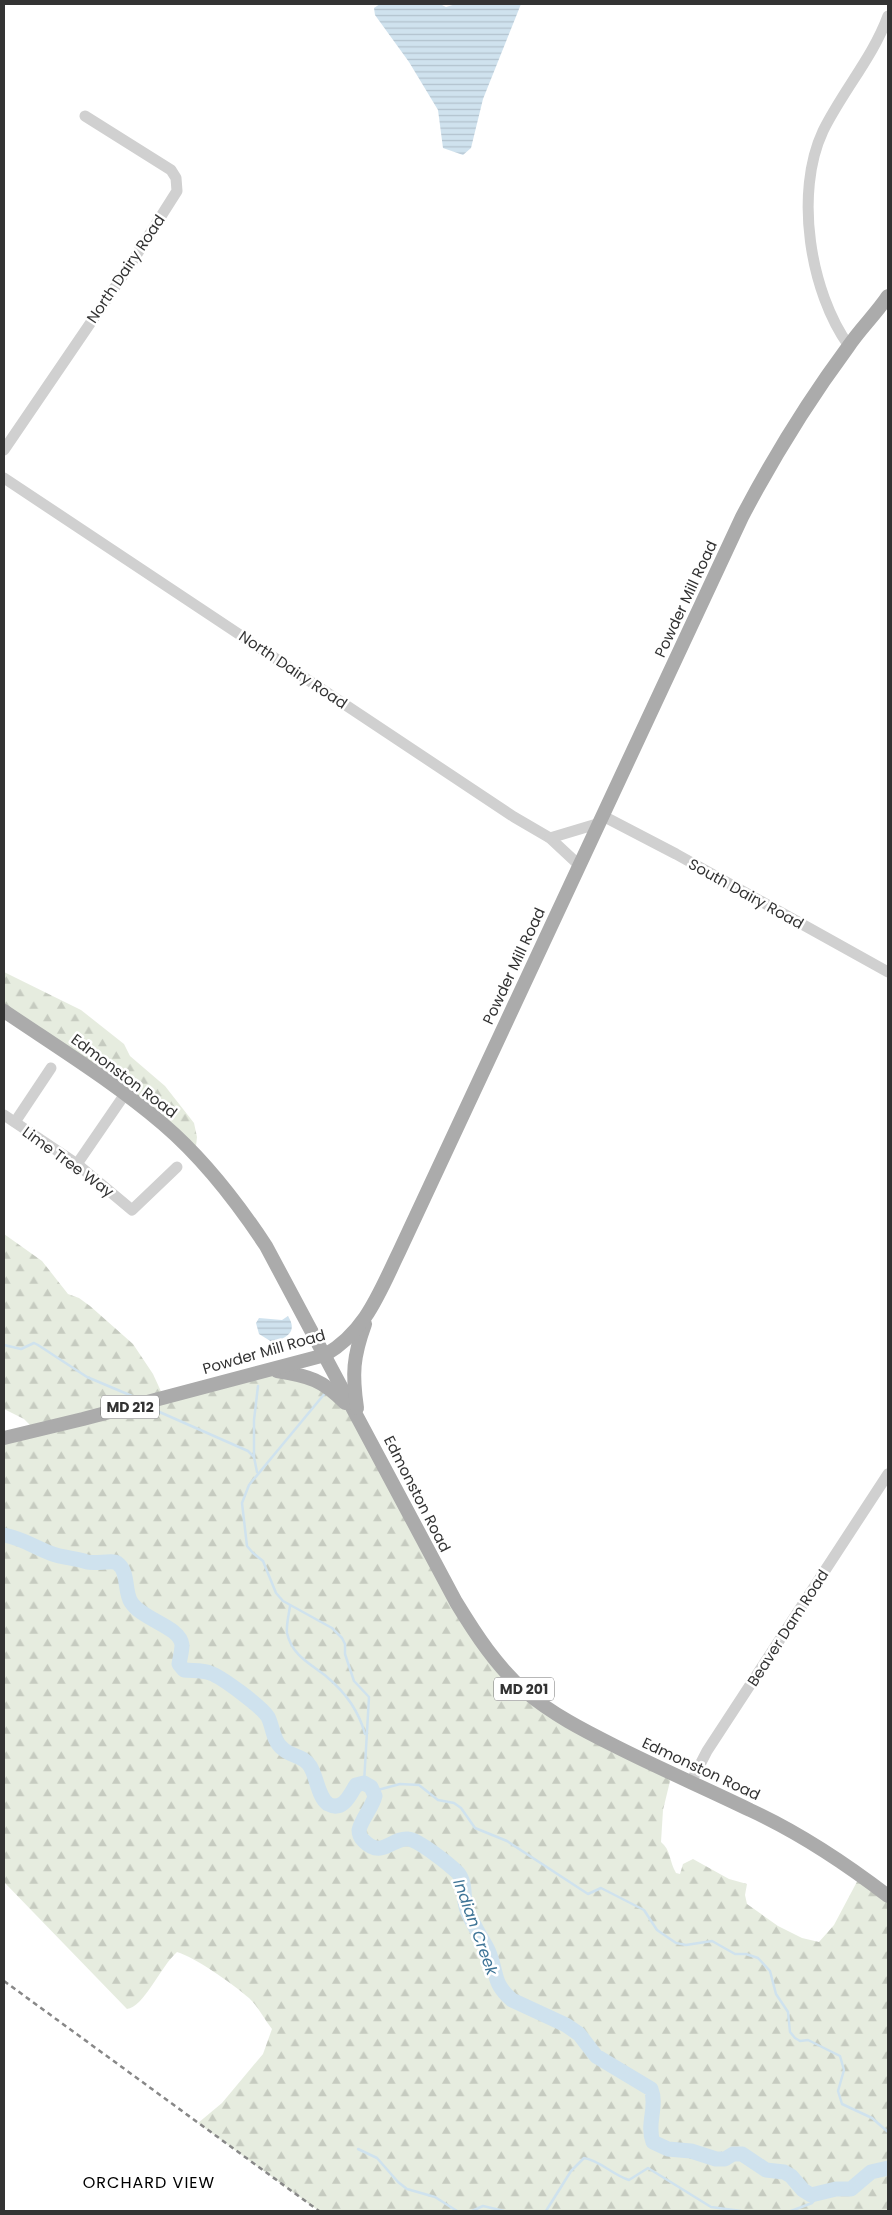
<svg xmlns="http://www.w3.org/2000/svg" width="892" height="2215" font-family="Poppins,sans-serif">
  <defs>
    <pattern id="forest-firs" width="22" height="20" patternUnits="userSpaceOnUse" patternTransform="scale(1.25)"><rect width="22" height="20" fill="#e6ecdf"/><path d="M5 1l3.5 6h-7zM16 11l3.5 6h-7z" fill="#c6cbc0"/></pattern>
    <pattern id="water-rules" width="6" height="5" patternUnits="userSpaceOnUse" patternTransform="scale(1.25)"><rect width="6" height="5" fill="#cfe2ee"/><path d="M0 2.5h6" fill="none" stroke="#b2c2cd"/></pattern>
  </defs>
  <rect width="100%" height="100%" fill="#fff"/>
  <g fill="url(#forest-firs)">
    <polygon points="4,972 81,1010 124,1044 130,1056 165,1086 194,1123 197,1137 195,1155 4,1011"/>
    <path d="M 4,1234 L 42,1261 L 68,1294 L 79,1298 L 90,1306 L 133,1344 L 153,1374 L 164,1398 L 271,1370 L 310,1378 L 358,1416 L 456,1602 L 527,1692 L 672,1773 L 663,1810 L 661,1842 C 671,1850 669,1861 676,1873 L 680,1874 L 683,1864 L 693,1859 L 729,1879 L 747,1884 L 745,1895 L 747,1904 L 778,1926 L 802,1938 L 819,1942 L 834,1925 L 860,1876 L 888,1896 L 888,2211 L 319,2211 L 198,2123 L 222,2103 L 263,2054 L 272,2029 C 264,2019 258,2006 249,1998 C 234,1985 195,1957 177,1952 C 161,1966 143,2008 127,2009 L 4,1882 L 4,1438 L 35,1430 L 24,1419 L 4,1409 Z"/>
  </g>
  <g fill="url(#water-rules)">
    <polygon points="380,4 440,4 446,7 456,4 521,4 483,99 471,148 463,155 443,148 438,110 409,62 375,15 374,8"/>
    <path d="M 288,1316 C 298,1332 287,1338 272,1342 L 259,1334 L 256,1323 L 259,1318 L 282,1320 Z"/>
  </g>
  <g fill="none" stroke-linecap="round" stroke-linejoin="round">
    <g stroke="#cfe2ee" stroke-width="2.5">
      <polyline points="4,1345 21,1349 34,1343 38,1345 87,1377 132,1396"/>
      <polyline points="326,1392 249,1485 242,1503 247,1546 253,1553 263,1561 276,1593 283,1601 332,1628 342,1638 345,1644 345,1654 354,1681 369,1697 364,1783"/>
      <polyline points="155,1410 248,1451 254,1457 257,1472"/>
      <polyline points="254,1457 254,1420 258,1386"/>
      <path d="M 290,1606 C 289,1614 286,1625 287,1633 C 292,1656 311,1664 327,1677 C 345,1692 359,1712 365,1734"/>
      <polyline points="374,1791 400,1784 419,1785 438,1800 454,1803 461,1808 475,1828 507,1841 588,1894 601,1888 644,1910 657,1930 676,1943 686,1945 712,1941 735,1954 746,1954 758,1958 770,1971 776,1994 788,2012 790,2032 795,2038 800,2041 808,2040 840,2056 844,2070 838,2091 842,2104 872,2118 888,2132"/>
      <polyline points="358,2149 377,2158 398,2182 407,2189 435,2197 457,2211"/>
      <polyline points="472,2211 483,2206 504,2211"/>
      <path d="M 546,2211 L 571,2171 L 584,2158 C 599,2160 613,2175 629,2180 L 648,2168 L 711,2207 L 741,2211"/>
      <polyline points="791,2211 812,2203 819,2195"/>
    </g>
    <path stroke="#cfe2ee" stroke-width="15" d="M 4,1535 C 24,1539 32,1546 50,1553 C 62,1558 75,1558 87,1562 C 95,1564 113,1560 117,1563 C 129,1571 124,1591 131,1602 C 142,1620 180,1626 182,1645 C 182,1651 180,1658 179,1664 L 184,1670 C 193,1671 202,1670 210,1673 C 222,1677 262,1707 268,1717 C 273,1727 273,1741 282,1748 C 291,1757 303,1755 310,1766 C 317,1777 318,1797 328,1804 C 343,1812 350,1795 356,1785 L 364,1783 L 371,1787 L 375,1796 C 372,1808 362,1818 359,1830 C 359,1834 360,1837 363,1840 C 382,1860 392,1837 408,1839 C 419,1840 450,1865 458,1873 C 467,1884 462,1897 467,1910 C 472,1923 481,1937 488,1950 C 498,1972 491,1982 512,2000 L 566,2025 L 579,2034 L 596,2056 L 651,2089 C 658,2106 646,2124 653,2142 L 668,2149 L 691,2151 L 716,2159 L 725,2159 L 733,2154 L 742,2154 L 766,2170 L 784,2172 L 791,2176 L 803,2190 L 811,2195 L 836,2189 L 851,2189 L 871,2172 L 888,2168"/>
    <g stroke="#d0d0d0" stroke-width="11">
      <path d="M 849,346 C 810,292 794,193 823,131 C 842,92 873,57 888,16"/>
      <polyline points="4,450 132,262 177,191 176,178 171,170 85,116"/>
      <polyline points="4,478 514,817 550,838 580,866"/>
      <polyline points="603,816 676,854 888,972"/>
      <polyline points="550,838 600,823"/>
      <polyline points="4,1115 77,1164 132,1210 177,1167"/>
      <polyline points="15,1122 51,1068"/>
      <polyline points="77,1164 125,1094"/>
      <polyline points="691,1782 707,1751 888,1474"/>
    </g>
    <g stroke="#ababab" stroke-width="14">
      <path d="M 4,1011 C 57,1047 114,1082 163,1124 C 204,1159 237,1202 266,1246 L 456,1602 C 476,1635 497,1667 526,1692 C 552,1714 583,1730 613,1745 C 658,1768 705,1788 750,1810 C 800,1833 845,1863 888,1896"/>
      <path d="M 277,1371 C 309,1376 323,1380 345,1403"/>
      <path d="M 357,1408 C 352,1374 353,1357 365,1324"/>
      <path d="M 4,1438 L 83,1419 L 325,1355 C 366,1331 379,1293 399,1252 L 742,517 C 773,458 808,401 848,347 C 860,329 876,314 888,296"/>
    </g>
    <polyline stroke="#888" stroke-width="2.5" stroke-dasharray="5 4" stroke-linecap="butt" points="4,1981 319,2211"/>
  </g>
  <g text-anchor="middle" stroke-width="5" stroke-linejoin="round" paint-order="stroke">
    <g fill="#fff" stroke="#707070" stroke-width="1">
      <rect x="101" y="1395.5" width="58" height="23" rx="4"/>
      <rect x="494" y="1677.5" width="60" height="23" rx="4"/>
    </g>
    <g font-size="14" font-weight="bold" fill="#333">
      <text x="130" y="1412">MD 212</text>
      <text x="524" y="1694">MD 201</text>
    </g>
    <g font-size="15" fill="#333" stroke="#fff">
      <text transform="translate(126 269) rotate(-56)" y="5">North Dairy Road</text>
      <text transform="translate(686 599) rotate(-65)" y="5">Powder Mill Road</text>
      <text transform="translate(293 670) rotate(34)" y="5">North Dairy Road</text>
      <text transform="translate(746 894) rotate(29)" y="5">South Dairy Road</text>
      <text transform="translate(514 966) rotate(-65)" y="5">Powder Mill Road</text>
      <text transform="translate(124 1076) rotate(37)" y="5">Edmonston Road</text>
      <text transform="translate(68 1162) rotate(36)" y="5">Lime Tree Way</text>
      <text transform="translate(264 1352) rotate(-16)" y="5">Powder Mill Road</text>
      <text transform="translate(417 1494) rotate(63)" y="5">Edmonston Road</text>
      <text transform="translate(788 1628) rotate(-57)" y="5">Beaver Dam Road</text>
      <text transform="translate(701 1769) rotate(25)" y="5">Edmonston Road</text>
    </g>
    <g font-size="16" font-style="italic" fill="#3f7597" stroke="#fff">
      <text transform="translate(476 1927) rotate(70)" y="6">Indian Creek</text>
    </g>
    <g font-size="16" letter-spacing="1" fill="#000" stroke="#fff">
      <text x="149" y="2188">ORCHARD VIEW</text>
    </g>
  </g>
  <rect width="892" height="2215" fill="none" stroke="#333333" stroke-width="10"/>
</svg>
